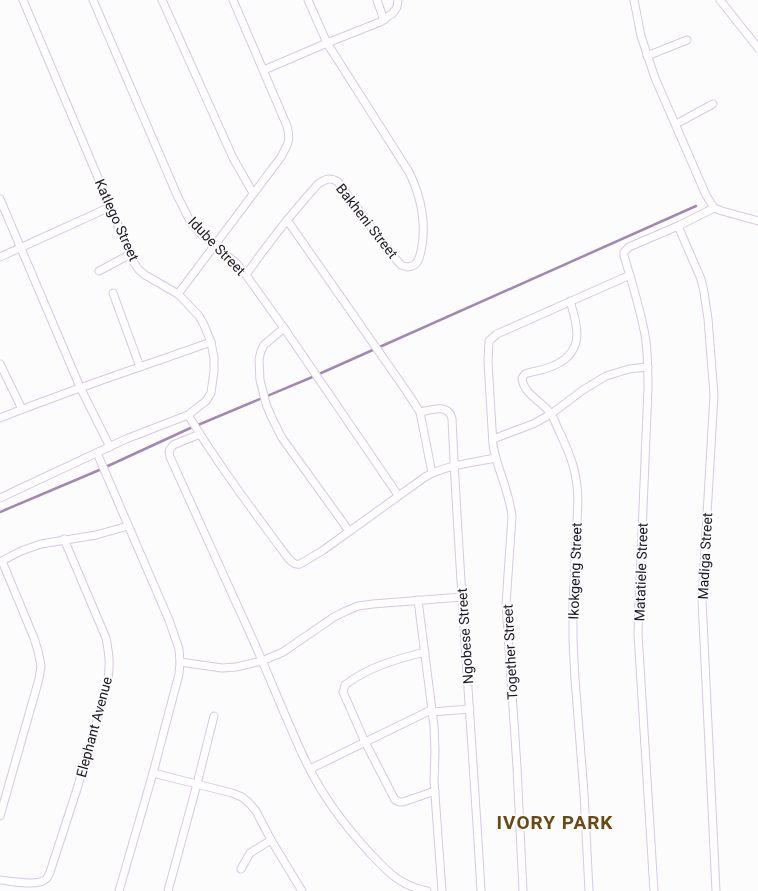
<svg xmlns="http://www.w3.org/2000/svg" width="758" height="891" font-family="Roboto,sans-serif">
  <rect width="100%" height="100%" fill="#fcfcfc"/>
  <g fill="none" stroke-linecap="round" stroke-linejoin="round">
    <polyline stroke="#a188b3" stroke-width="2.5" points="0,512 97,471 186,430 310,378 696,206"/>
    <defs>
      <g id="street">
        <polyline points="93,0 177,195 191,223 200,233 237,264 246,275 284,328 398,495"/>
        <polyline points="162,0 233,158 253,193"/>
        <polyline points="377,0 384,20"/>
        <polyline points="634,0 641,36 655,78 706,195 714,208"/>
        <polyline points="720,0 758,48"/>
        <polyline points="647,56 687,40"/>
        <polyline points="264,70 327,43 380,22 393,13 397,7 398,0"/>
        <polyline points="676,124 713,104"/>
        <polyline points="0,199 80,387 110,447"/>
        <polyline points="287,220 405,389 420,412 432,473"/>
        <polyline points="678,226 701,279 704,292 708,319 714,395 702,600 716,891"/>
        <polyline points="0,257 110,207"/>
        <polyline points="99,271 131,254"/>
        <path d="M 246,275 C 268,243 292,213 318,184 C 325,179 330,177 338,182 L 388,250 L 401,265 L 408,267 C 417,266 419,260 421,251 C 427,225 421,196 409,172 L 327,43 L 308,0"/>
        <polyline points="113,293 140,367"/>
        <path d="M 178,294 L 281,157 C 288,144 291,141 287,126 L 233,0"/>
        <path d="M 570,301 C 578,326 585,351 555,365 C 545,370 534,371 525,374 L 522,378 C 523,394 542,401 551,414 C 555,420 557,428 561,435 C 572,459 577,473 578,499 L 573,606 L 573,641 L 575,679 L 584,793 L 589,891"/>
        <polyline points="284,328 264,345 261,351 259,359 260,380 266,404 271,416 282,438 349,531"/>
        <polyline points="0,364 22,409"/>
        <path d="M 420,412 C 432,410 449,403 452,419 C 459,576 472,734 481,891"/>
        <path d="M 188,415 C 218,464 253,511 288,558 C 292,562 294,565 300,564 L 322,551 L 425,477 C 446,465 472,463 495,458"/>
        <path d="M 0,418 C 70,390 141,367 211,342"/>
        <path d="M 200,434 L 173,445 L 169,451 L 170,457 C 198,518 225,579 253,640 C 271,680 287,722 306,762 C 321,793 345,826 369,852 C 388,872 399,885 427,891"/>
        <polyline points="493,439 533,424 551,414 583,390 606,376 629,369 648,367"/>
        <polyline points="97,453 169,620 179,649 180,662 179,674 153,773 119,891"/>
        <polyline points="0,498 126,439 188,415 206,401 211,393 214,371 214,358 211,342 204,325 199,316 178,294 145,275 139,270 134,263 23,0"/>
        <polyline points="0,562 21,551 41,544 96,535 128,526"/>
        <polyline points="418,600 434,726 435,751 434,781 442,891"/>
        <path d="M 425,652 C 397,659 368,667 345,685 L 343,692 L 365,742 L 395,800 L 400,802 L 403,802 L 435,791"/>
        <polyline points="180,662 222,668 236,667 262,661 283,652 334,617 346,611 358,606 373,604 462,597"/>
        <polyline points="432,712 470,709"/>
        <polyline points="310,769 431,710"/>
        <polyline points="153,773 232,793 242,797 249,803 256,811 271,840 302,891"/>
        <polyline points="0,816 39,679 41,666 38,651 34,638 2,561"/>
        <polyline points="241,869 250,853 271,840"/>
        <path d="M 0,880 C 11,881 37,887 46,879 C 48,877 49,874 50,872 L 77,789 L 107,686 C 110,667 110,658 106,638 L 64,539"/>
        <polyline points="168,891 197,784 214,716"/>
        <path d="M 523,891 L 517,767 L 506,604 L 512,517 C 510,492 497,470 493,445 L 488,362 L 489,341 L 497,334 L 630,275"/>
        <path d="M 654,891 L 638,634 L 639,604 L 648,389 C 648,371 648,353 645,335 C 640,308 632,282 624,256 L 624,252 L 629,247 L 678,226 L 714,208 L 722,211 L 758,221"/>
      </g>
    </defs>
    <use href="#street" stroke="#d7c8e3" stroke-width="9"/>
    <use href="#street" stroke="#fff" stroke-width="7"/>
  </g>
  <g text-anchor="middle" stroke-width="4" stroke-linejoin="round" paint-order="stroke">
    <g font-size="14" fill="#1d1721" stroke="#fcfcfc">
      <text transform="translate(117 220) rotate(66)" y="5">Katlego Street</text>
      <text transform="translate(367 221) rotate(52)" y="5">Bakheni Street</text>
      <text transform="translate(217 246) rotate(46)" y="5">Idube Street</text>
      <text transform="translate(705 556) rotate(-87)" y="5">Madiga Street</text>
      <text transform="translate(575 571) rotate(-88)" y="5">Ikokgeng Street</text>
      <text transform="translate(641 572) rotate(-88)" y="5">Matatiele Street</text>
      <text transform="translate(465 636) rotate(-94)" y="5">Ngobese Street</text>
      <text transform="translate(510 652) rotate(-93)" y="5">Together Street</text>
      <text transform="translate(94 727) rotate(-75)" y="5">Elephant Avenue</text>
    </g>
    <g font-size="19" font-weight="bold" letter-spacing="1" fill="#694a14" stroke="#fcfcfc">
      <text x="555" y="829">IVORY PARK</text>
    </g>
  </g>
</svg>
